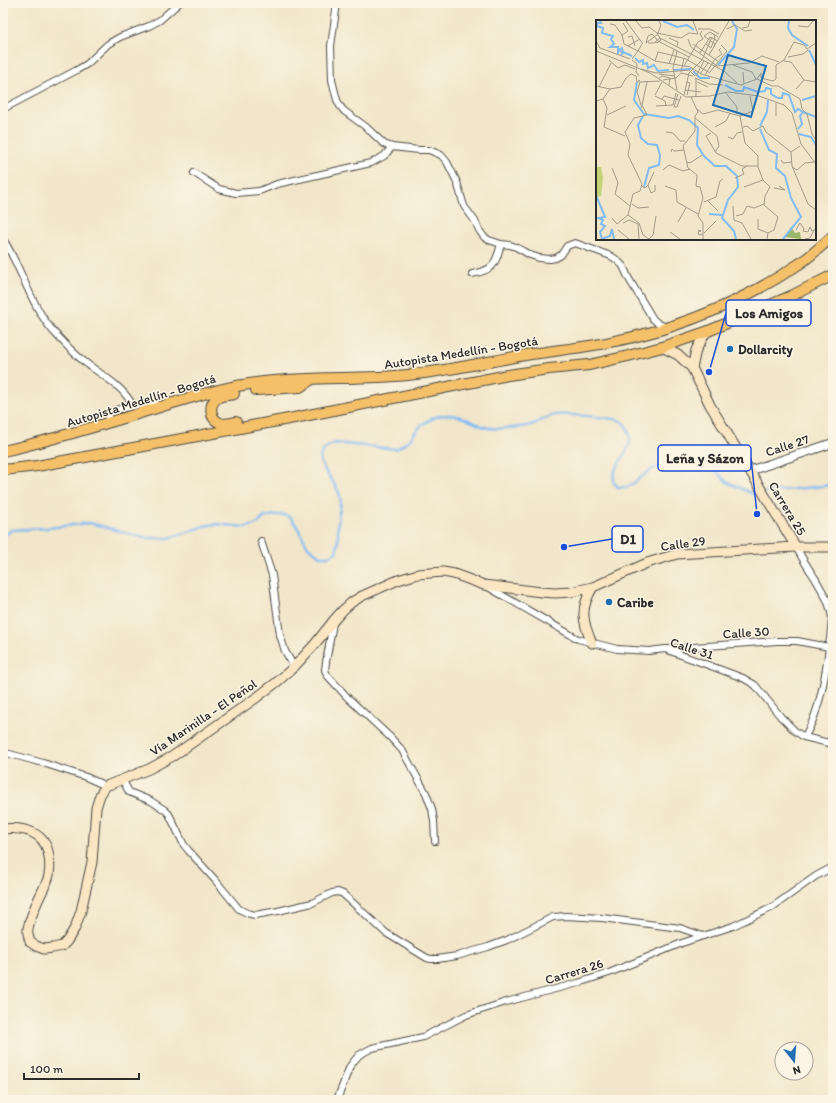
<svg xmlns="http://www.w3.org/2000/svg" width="836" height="1103" font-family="Itim,sans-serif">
  <rect width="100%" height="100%" fill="#fcf5e5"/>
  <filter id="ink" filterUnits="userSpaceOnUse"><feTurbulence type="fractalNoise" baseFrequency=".025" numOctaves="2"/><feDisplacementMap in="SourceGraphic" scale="8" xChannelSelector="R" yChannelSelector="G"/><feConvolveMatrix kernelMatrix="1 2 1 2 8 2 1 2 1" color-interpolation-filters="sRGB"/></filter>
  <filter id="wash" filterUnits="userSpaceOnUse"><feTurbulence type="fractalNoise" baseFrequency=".012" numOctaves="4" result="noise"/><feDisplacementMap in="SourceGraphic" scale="16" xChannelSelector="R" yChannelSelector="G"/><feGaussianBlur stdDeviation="0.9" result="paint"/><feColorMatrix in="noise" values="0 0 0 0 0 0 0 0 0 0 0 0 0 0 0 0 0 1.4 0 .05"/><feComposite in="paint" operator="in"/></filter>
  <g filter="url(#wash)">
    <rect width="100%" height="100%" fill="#f1e6c9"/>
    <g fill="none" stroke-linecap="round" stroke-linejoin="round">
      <g stroke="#82bbf3" stroke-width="2.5">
        <polyline points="766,492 833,485"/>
        <path d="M 3,537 L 6,534 L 12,530 L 47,528 L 90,523 L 145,538 L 169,538 L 191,531 L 204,526 L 216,524 L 245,527 L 252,526 L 258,523 L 265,517 L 276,515 L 285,515 L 291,518 L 296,525 L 308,547 L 320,556 L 330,556 L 336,552 C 340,541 337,533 338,522 C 338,514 342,504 340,497 C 337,476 301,459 334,443 L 396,449 C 401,446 405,444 409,440 C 412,438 413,434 416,431 C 422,424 431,418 439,416 C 458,412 468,421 485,427 C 495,430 516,428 527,426 C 537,424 545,417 555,415 C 563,413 615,418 621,421 C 623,422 626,426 627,428 C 640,449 609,463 614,483 L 618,487 L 628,487 L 651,470 L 661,465 L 671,462 L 687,459 L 694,460 L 706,464 L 719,474 L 727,482 L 753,494 L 761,493"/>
      </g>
    </g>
  </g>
  <g filter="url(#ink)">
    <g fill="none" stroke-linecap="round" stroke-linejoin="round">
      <defs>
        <g id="minor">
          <polyline points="337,3 331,46 332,80 337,100 340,106 344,111 366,127 384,144 392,147 419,150 429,150 441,155 447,162 457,182 464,206 475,221 479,230 484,237 489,240 501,244 510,245 516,247 530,255 539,258 550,259 556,258 561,255 567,246 575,243 611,256 617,260 623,266 629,279 653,319 659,324 666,327"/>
          <polyline points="3,109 77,70 87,64 108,44 120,37 149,26 160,20 179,3"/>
          <polyline points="194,173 219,189 236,193 259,191 277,184 371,163 384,156 392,147"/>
          <path d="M 3,239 C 22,269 30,304 53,331 C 63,342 74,354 86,363 C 103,376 123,386 133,406"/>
          <path d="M 472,274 C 494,270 495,265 501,244"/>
          <path d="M 107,422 C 108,415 108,413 116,410 L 150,402 L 155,403 L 161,406"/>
          <polyline points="261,541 272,575 280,635 285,651 294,667"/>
          <path d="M 796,547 C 802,558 808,568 815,578 C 822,591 831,603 832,619 C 829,651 823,710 804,737"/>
          <polyline points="488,587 578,639 617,649 649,651 665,649 743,678 755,685 781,717 795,731 804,737 833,744"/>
          <polyline points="333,623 326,662 325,670 327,675 348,698 390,737 402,750 426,793 432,809 434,821 435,841"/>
          <polyline points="667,649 777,641 797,641 829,647"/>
          <polyline points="3,753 6,753 43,763 86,777 106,786"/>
          <polyline points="122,779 129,792 151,801 165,810 169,814 184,845 189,851 216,881 239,909 247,913 255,915 278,911 312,903 332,893 338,892 343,894 386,933 427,958 431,959 437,959 457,956 488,947 507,940 553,917 566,916 602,918 680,928 703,936"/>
          <polyline points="337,1100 350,1066 359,1055 372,1048 423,1037 466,1015 506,1002 578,983 609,973 682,943 733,926 771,908 816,876 833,867"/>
        </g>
        <polyline id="tertiary" points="749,471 833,443"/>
        <g id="secondary">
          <polyline points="662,347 678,355 692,368 710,405 796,547"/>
          <polyline points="692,368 696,350 706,332"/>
          <path d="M 592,643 C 582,621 580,608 593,587"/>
          <path d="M 3,829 C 25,827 46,832 49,857 C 50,863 50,869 49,875 C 48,881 44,887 42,892 C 37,902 33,911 30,921 C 29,924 28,927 28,930 C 27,933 29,938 30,942 L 36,946 L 44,949 L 53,948 L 62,946 L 67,941 L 75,928 L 81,911 L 92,862 L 96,808 L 100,795 L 106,786 L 149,769 L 173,756 L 256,698 L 277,682 L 294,667 L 315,644 L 334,620 L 343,610 L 352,602 L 362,596 L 398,580 L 418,574 L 443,572 L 454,574 L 484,585 L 541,592 L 555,593 L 571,592 L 593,587 L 647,563 L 677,554 L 796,547 L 833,547"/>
        </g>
        <g id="trunk">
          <polyline points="256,390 300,387 312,379"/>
          <path d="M 234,394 C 229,395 223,395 219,397 C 208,403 209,418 220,423 C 225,425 231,423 236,422"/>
          <path d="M 3,451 C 57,439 110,422 163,406 C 193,397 224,387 256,383 C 306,376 358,380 408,375 C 448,371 486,362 525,355 C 555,350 585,348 615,341 C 680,328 744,301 799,264 C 811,256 822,245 833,236"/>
          <polyline points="3,470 37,466 294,418 508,375 549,369 589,365 628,356 662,347 706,332 791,296 833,275"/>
        </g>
      </defs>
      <use href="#minor" stroke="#494743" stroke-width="8"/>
      <use href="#tertiary" stroke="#494743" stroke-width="10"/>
      <use href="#secondary" stroke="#494743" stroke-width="11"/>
      <use href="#trunk" stroke="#494743" stroke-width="12"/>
      <use href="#minor" stroke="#fff" stroke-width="6"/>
      <use href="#tertiary" stroke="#fff" stroke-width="8"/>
      <use href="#secondary" stroke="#fbe6c3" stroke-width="9"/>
      <use href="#trunk" stroke="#f4c16a" stroke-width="10"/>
    </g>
  </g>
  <g fill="#1f6fb2" stroke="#fcf5e5" stroke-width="1.5">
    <circle cx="730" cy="349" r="4"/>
    <circle cx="609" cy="602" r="4"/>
  </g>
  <g text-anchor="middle" stroke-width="3" stroke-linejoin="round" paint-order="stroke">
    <g font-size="13" font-weight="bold" fill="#2b2b2b" stroke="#fcf5e5" text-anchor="start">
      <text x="738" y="354">Dollarcity</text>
      <text x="617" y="607">Caribe</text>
    </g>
    <g font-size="13" fill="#2b2b2b" stroke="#fcf5e5">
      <text transform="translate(461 352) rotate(-9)" y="5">Autopista Medellín - Bogotá</text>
      <text transform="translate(141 400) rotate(-17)" y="5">Autopista Medellín - Bogotá</text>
      <text transform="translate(787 445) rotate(-18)" y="5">Calle 27</text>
      <text transform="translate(788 508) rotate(59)" y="5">Carrera 25</text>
      <text transform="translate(683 543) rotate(-8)" y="5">Calle 29</text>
      <text transform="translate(746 632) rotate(-4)" y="5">Calle 30</text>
      <text transform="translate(692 648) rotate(18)" y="5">Calle 31</text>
      <text transform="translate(203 717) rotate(-34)" y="5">Vía Marinilla - El Peñol</text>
      <text transform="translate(574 971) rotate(-17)" y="5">Carrera 26</text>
    </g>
  </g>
  <g transform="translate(596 20)">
    <rect width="220" height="220" fill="#f1e6c9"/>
    <path d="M 1,147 L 5,147 L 7,158 L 5,176 L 0,177 Z" fill="#c3d477"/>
    <path d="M 195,207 L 199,213 L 204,212 L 205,219 L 189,217 Z" fill="#9ab668"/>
    <path fill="none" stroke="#82bbf3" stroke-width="2" d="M 4,1 L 5,3 L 1,3 L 1,6 L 7,8 L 6,13 L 17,16 L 15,19 L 18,24 L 14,27 L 22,27 L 22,34M 67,1 L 81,7 L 91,5 L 98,10M 193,1 L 192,8 L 196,15 L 212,26M 213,30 L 220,45M 25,35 L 27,33 L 23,30 L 26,28 L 27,32 L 36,36M 39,38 L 43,42 L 47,40 L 47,44 L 51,43 L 52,48 L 58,45 L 62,51 L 73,50M 122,45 L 138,27 L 141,9 L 136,1M 78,50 L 95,49M 97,51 L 104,58 L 114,58M 41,62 L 38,80 L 48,94 L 73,98 L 82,96 L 93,100 L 102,108 L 101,125 L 108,136 L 119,146 L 130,146 L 141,156 L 142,167 L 132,180 L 126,198 L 138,211 L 140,219M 129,65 L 140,71 L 147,71 L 148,67 L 162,72 L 169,71 L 170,68 L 175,69 L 175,74 L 182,78 L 186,78 L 187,73 L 193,75 L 199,92 L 202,89 L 207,92 L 204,96 L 206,104 L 202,109M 206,80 L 220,76M 207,92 L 220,97M 47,96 L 42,105 L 45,118 L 52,124 L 61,125 L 64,135 L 63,145 L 53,148 L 48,167M 164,106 L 171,92 L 172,80M 164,109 L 173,130 L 181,134 L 180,148 L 189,156 L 195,178 L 205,197 L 187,219M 203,114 L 215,117 L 220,125M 0,175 L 9,197 L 2,198 L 7,200 L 5,204 L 9,206 L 4,212 L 6,219M 113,194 L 126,195M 6,219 L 14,216 L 16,209 L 18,219"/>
    <path fill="none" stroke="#a29b8a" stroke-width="1" d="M 30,1 L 47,24M 40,1 L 46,8 L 53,7 L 61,13 L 65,20 L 61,23 L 59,22M 14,4 L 19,5 L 26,15 L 32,11 L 27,3M 202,6 L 212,7 L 217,1M 146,8 L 152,7 L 154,1M 102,9 L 114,9 L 123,14M 131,9 L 139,5 L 149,11 L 156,10M 61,13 L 85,18 L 93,13 L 102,14 L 97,1M 62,13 L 65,5 L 63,1M 26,15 L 28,24 L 42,31 L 46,24M 32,17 L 36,16 L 39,26M 64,18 L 128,51 L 141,63M 73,18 L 82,22 L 81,26M 92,19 L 95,27 L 121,46 L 153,43 L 166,36 L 183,42M 0,21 L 4,28 L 34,39M 50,23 L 52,16 L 56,14 L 62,21 L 93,37M 50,23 L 62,14M 52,23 L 58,23 L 64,18M 97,24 L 123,42M 110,24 L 115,28 L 119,18 L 118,14M 32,26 L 44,19M 118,27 L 119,24 L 108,16 L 114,12 L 122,17M 0,31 L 54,53 L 90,77 L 114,76 L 132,72 L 163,76 L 188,85 L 196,93 L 205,124 L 220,144M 81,31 L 77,48 L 81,70M 104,33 L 114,17 L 122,21M 113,35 L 133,1M 192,37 L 207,34 L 212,30M 36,39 L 42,31 L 59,41 L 94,47 L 105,54 L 145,65 L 161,59 L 165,53 L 165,58 L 177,61 L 180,59 L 180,45 L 188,40 L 198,22 L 208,25 L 211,29 L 220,23M 119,39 L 126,34 L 123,30 L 125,28M 13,40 L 22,48M 36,40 L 41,44 L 40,52 L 43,56M 59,41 L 62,32 L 75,35 L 90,39 L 114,53M 188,41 L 195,42 L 208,60 L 220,62M 73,44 L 78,30M 137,45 L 156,52 L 160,59M 88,46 L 102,22 L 107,19 L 104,14 L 106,11M 22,48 L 29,45 L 39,49M 45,49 L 60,53 L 93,50 L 99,56M 85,52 L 88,38M 114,52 L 131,31 L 125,25M 147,52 L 148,64M 63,54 L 79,56M 104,54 L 112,43M 109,55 L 119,39M 100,56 L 108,41M 63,58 L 66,56 L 74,58 L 73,65M 99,58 L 113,64 L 127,65M 161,59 L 176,66 L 182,66 L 204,79 L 206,89 L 211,94 L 216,114 L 220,120M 67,60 L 80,58 L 85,53 L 97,56M 43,62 L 64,61M 44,62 L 41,72 L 46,88M 51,62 L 46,85 L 51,95 L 38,98 L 29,112 L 34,124 L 32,135 L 46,164 L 44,171 L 37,174 L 32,195 L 43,203 L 47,215 L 53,219M 91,62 L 94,63 L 91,75M 101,62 L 112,67M 0,66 L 14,69M 3,67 L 15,43M 200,69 L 208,60M 89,70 L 105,72M 129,72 L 141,87 L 141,94M 59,75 L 66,62M 88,75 L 93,53 L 106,40 L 116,17M 59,76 L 69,81 L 70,86M 100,76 L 100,58M 95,77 L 102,92 L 99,96 L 99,111 L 87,126 L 92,148 L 101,155 L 100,166 L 104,167 L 107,178 L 102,196 L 107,203 L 107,219M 7,79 L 11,88 L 8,107 L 29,116M 66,79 L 68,76 L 83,80M 0,81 L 7,79 L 14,69 L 25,67 L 30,58 L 35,54 L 40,56 L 41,62 L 44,60M 180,83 L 180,96M 60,86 L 77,85 L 80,73M 78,87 L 82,74M 78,87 L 81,87 L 85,76M 101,89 L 107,94 L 122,90 L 144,96 L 149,123 L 162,136 L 162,147 L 167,160 L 174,167 L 169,176 L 168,185 L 182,197 L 178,210 L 172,213 L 171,219M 11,95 L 30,86M 144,96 L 157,91 L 154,76M 99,98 L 121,116 L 123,126 L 119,132M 119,107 L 130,101 L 134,93M 147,107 L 151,106 L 157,111 L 167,106 L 170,112 L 195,132M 70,112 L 77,113 L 84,121 L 89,121M 115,113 L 110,116 L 120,133 L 146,146 L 162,146M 132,117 L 137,119 L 141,113 L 146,112M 204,126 L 195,132 L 196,146 L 212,184 L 220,190M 75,132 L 76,129 L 78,131 L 88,130M 185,140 L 187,143 L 196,142M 91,142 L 94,143 L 106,135M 196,147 L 201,150 L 209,143 L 218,142M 16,148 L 22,163 L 19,174 L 34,186M 67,150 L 73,145 L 87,151 L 94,149M 139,158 L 148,154 L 146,149 L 151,146M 52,165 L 55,173 L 59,171 L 59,165M 46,166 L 49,168 L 52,165 L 58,152M 69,166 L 80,170 L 81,182 L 102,194M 148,167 L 167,160M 178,168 L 189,170 L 183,166M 112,181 L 122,191M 108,182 L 120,177 L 124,161 L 127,159M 36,184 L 42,188 L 53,187M 137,186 L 138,200 L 146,203 L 155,219M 140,196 L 147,194 L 151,186 L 158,188 L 168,184M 16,198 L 21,204 L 32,195M 162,199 L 162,209 L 172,213M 82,202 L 90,188M 27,203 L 33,200 L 42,204 L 43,219M 22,210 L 33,219M 102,210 L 105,211 L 102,212 L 103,215 L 107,214M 200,210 L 204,203 L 208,209 L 207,211 L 212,212 L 214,207 L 216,211 L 220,209M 74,212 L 84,219M 108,213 L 120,201M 53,219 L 57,215 L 60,196M 209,219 L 214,218 L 218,210"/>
    <path fill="#1f6fb2" fill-opacity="0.15" stroke="#1f6fb2" stroke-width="2" d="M 132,35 L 170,46 L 155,97 L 117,85 Z"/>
    <rect width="220" height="220" fill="none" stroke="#2b2b2b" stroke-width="2"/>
  </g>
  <path fill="none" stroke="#1d4ed8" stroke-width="1.5" d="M709 372L726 313M757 514L751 458M564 547L612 539"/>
  <g fill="#1d4ed8" stroke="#fcf5e5" stroke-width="1.5">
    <circle cx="709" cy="372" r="4"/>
    <circle cx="757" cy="514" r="4"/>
    <circle cx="564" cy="547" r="4"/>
  </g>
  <g fill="#fcf5e5" stroke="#1d4ed8" stroke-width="1.5">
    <rect x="726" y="300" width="85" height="26" rx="4"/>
    <rect x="658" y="445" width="93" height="26" rx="4"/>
    <rect x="612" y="526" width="31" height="26" rx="4"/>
  </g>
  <g font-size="14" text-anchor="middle" font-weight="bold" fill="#2b2b2b">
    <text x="769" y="318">Los Amigos</text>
    <text x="705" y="463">Leña y Sázon</text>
    <text x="628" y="544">D1</text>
  </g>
  <rect width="836" height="1103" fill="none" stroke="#fcf5e5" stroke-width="16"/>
  <g transform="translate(794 1061) rotate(163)"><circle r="19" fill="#fcf5e5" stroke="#a8a49b"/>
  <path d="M0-3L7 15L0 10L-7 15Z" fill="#1f6fb2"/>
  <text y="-6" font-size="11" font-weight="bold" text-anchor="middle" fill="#2b2b2b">N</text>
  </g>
  <path d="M24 1073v6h115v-6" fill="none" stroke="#2b2b2b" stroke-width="2"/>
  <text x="30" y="1073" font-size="12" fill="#2b2b2b" stroke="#fcf5e5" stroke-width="3" paint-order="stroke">100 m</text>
</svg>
